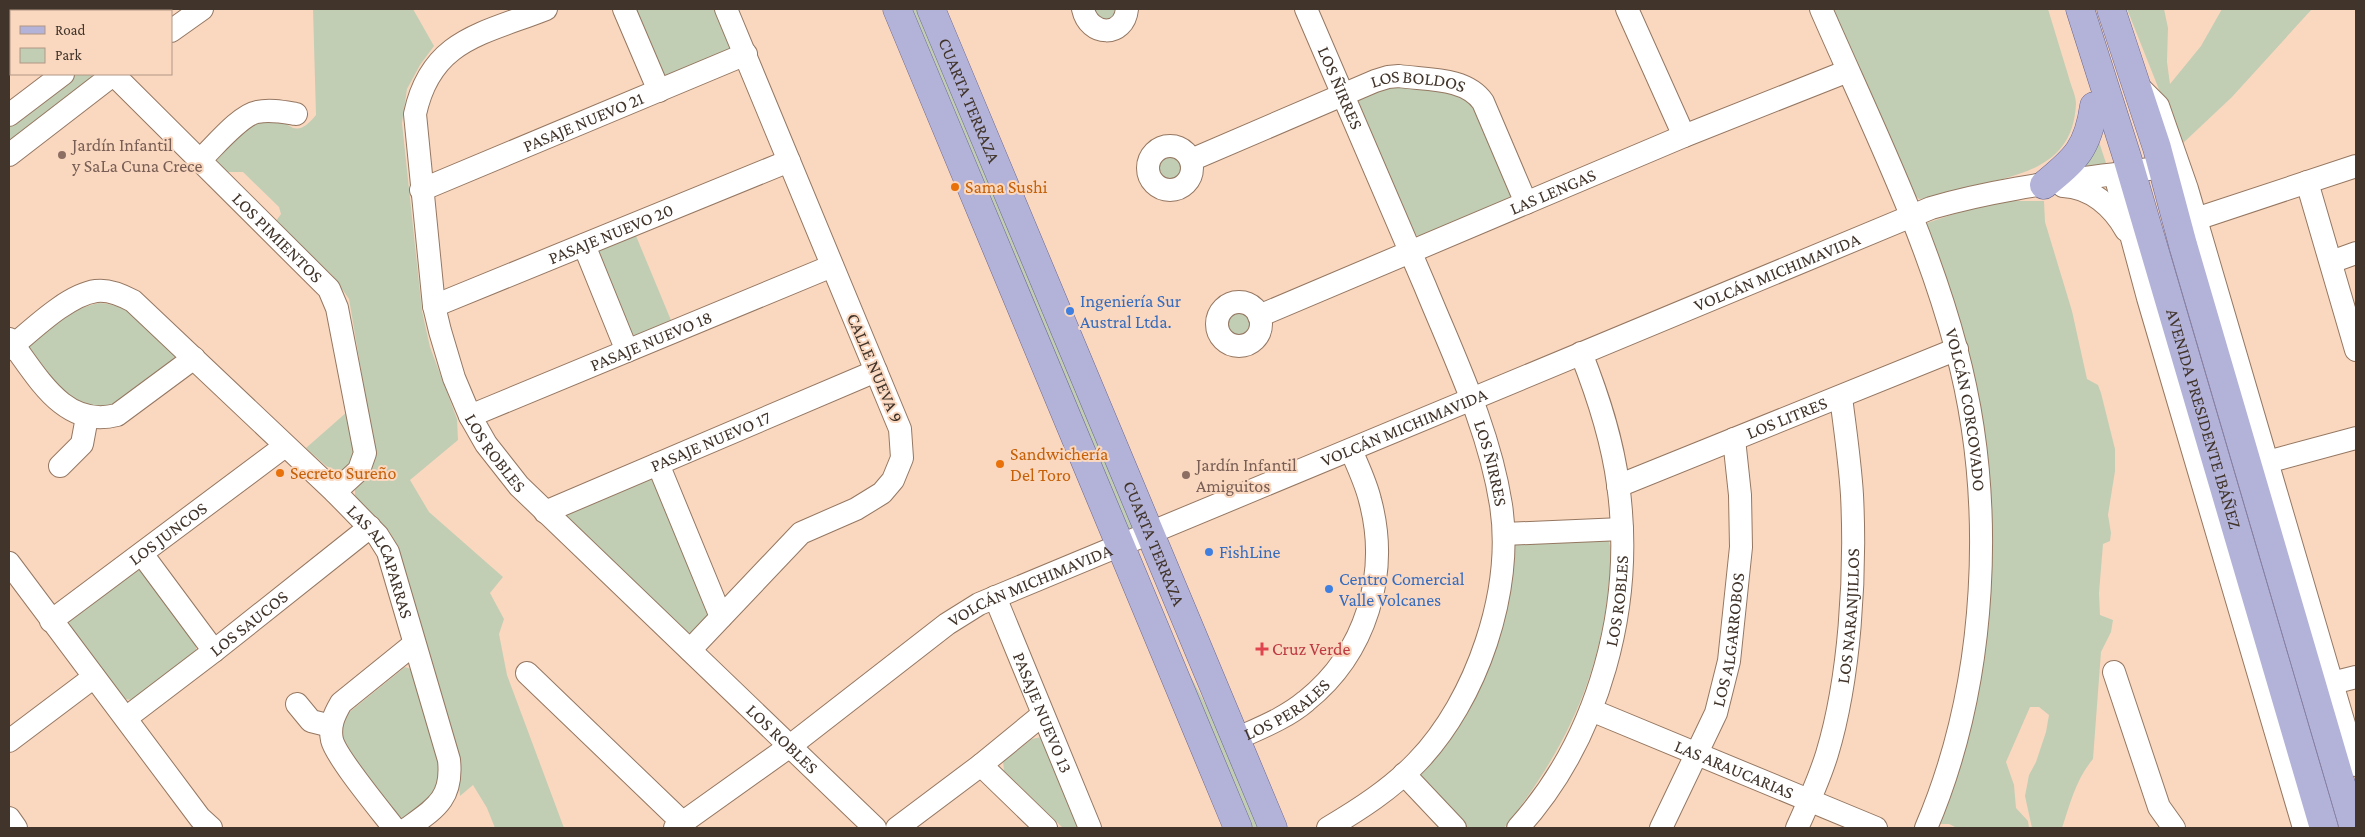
<svg xmlns="http://www.w3.org/2000/svg" width="2365" height="837" font-family="'Crimson Pro',serif">
  <rect width="100%" height="100%" fill="#fad8c0"/>
  <g fill="#c1ceb4">
    <path d="M 313,9 L 413,9 L 434,46 L 420,65 L 407,89 L 402,123 L 422,311 L 430,347 L 457,419 L 458,440 L 410,480 L 429,512 L 503,577 L 490,593 L 504,619 L 499,634 L 507,675 L 564,828 L 495,828 L 487,808 L 473,785 L 460,796 L 455,740 L 398,546 L 389,531 L 355,497 L 355,489 L 374,447 L 349,299 L 333,276 L 276,221 L 281,214 L 279,207 L 243,172 L 227,172 L 215,160 L 247,121 L 278,115 C 293,133 301,133 316,115 Z"/>
    <polygon points="628,9 714,9 733,54 667,81"/>
    <polygon points="908,9 922,9 1135,527 1126,529"/>
    <polygon points="1090,9 1120,9 1119,14 1105,23"/>
    <path d="M 1831,9 L 2048,9 C 2055,32 2062,55 2069,78 C 2071,86 2076,96 2076,104 C 2073,166 2023,174 1974,186 C 1955,190 1938,198 1919,199 L 1911,192 Z"/>
    <polygon points="2127,9 2164,9 2168,28 2167,62 2170,84 2201,46 2222,9 2312,9 2232,97 2181,145"/>
    <polygon points="75,74 92,75 90,79 9,141 9,125"/>
    <polygon points="1389,84 1463,93 1472,98 1516,197 1423,239 1413,233 1357,98"/>
    <polygon points="2095,130 2109,172 2074,169"/>
    <circle cx="1170" cy="168" r="15"/>
    <path d="M 2011,201 L 2044,201 L 2045,222 L 2072,311 L 2087,379 L 2098,385 L 2101,393 L 2115,449 L 2115,471 L 2108,515 L 2111,533 L 2110,541 L 2103,544 L 2099,593 L 2100,615 L 2113,620 L 2111,632 L 2101,652 L 2093,759 C 2076,779 2070,804 2062,828 L 2032,828 L 2025,796 L 2029,775 L 2036,762 L 2046,732 L 2049,715 L 2039,707 L 2030,707 L 2006,762 L 2014,785 L 2016,808 L 2028,821 L 2029,828 L 1957,828 L 1949,824 L 1939,824 L 1990,560 L 1925,232 L 1927,223 L 1984,204 Z"/>
    <polygon points="634,231 673,325 628,344 590,249"/>
    <path d="M 99,303 C 133,304 153,334 175,355 L 174,364 L 113,410 L 66,399 L 28,347 C 49,330 71,308 99,303 Z"/>
    <circle cx="1238" cy="324" r="16"/>
    <polygon points="347,412 354,453 348,467 338,471 326,466 306,448"/>
    <polygon points="656,472 713,612 696,631 690,633 682,630 565,516 566,514"/>
    <path d="M 1608,538 C 1614,553 1609,574 1608,591 C 1598,683 1561,756 1504,828 L 1461,828 L 1417,777 L 1451,729 L 1510,543 Z"/>
    <polygon points="135,570 144,571 196,642 196,654 133,700 123,699 68,628 70,618"/>
    <polygon points="1177,651 1214,720 1261,828 1247,828"/>
    <path d="M 405,667 L 411,669 C 418,692 448,769 437,789 C 430,803 412,812 399,821 L 344,748 L 341,730 L 347,714 Z"/>
    <polygon points="1041,737 1081,828 1063,828 1004,771 1003,761 1032,739"/>
  </g>
  <g fill="none" stroke-linecap="round" stroke-linejoin="round">
    <defs>
      <g id="minor">
        <polyline points="47,9 49,11"/>
        <path id="s1" d="M 546,9 C 483,34 431,39 415,114 L 434,306 L 440,331 L 454,378 L 470,416 L 486,444 L 519,486 L 875,828"/>
        <polyline points="624,9 659,91"/>
        <path d="M 1083,9 C 1089,37 1124,38 1127,9"/>
        <path id="s2" d="M 1306,9 C 1346,101 1386,193 1425,286 C 1454,357 1489,428 1501,505 C 1514,590 1477,700 1417,762 C 1391,789 1360,809 1328,828"/>
        <polyline points="1627,9 1684,136"/>
        <path id="s3" d="M 1821,9 C 1869,119 1925,231 1956,348 C 1997,500 1988,683 1926,828"/>
        <polyline points="143,11 146,9"/>
        <polyline points="171,31 202,9"/>
        <path id="s4" d="M 113,74 L 329,289 L 337,308 L 365,453 L 359,470 L 335,492"/>
        <polyline points="2138,86 2158,106 2187,189 2356,765"/>
        <polyline points="9,115 63,74"/>
        <circle cx="1170" cy="168" r="22"/>
        <polyline points="9,155 114,74"/>
        <path d="M 200,160 C 214,147 240,115 257,112 C 270,109 284,112 296,114"/>
        <path id="s5" d="M 1191,160 L 1375,81 L 1388,77 L 1399,76 C 1426,80 1466,77 1483,102 L 1526,203"/>
        <polyline points="2115,175 2148,298 2304,828"/>
        <polyline points="2307,182 2356,350"/>
        <path d="M 2063,186 C 2091,187 2113,207 2126,230"/>
        <path id="s6" d="M 421,190 L 746,54"/>
        <polyline points="2196,219 2356,166"/>
        <polyline points="584,245 627,351"/>
        <polyline points="2331,262 2356,253"/>
        <circle cx="1239" cy="324" r="22"/>
        <path id="s7" d="M 434,306 L 789,161"/>
        <path id="s8" d="M 1259,316 L 1684,136 L 1848,71"/>
        <path d="M 9,339 C 37,375 63,429 117,415 L 194,358"/>
        <path id="s9" d="M 9,349 C 31,331 67,295 96,291 C 109,289 122,295 133,301 L 335,492 L 378,536 L 388,552 L 449,760 C 453,798 436,808 408,828"/>
        <path id="s10" d="M 470,416 L 832,266"/>
        <polyline points="2267,462 2356,438"/>
        <polyline points="658,464 721,617"/>
        <polyline points="60,466 82,444 87,417"/>
        <path id="s11" d="M 1618,486 L 1957,349"/>
        <path id="s12" d="M 545,512 L 876,371"/>
        <polyline points="1504,534 1622,529"/>
        <polyline points="142,554 214,651"/>
        <polyline points="9,563 200,818 211,828"/>
        <path id="s13" d="M 995,597 L 1090,828"/>
        <path id="s14" d="M 51,621 L 285,446"/>
        <polyline points="690,650 801,533 856,509 882,493 893,480 902,458 900,429 726,9"/>
        <polyline points="2114,672 2159,807 2174,828"/>
        <polyline points="527,673 683,823"/>
        <polyline points="2332,683 2356,677"/>
        <polyline points="297,704 311,721 331,726"/>
        <path id="s15" d="M 1591,710 L 1876,828"/>
        <path id="s16" d="M 126,718 L 214,651 L 370,527"/>
        <path id="s17" d="M 1236,739 C 1260,728 1286,718 1306,701 C 1366,653 1390,574 1370,500 C 1366,483 1358,467 1351,450"/>
        <polyline points="9,741 94,677"/>
        <polyline points="981,765 1046,828"/>
        <polyline points="1404,774 1455,828"/>
        <polyline points="9,818 16,828"/>
        <path d="M 394,828 C 381,811 336,757 332,740 C 329,726 334,715 341,703 L 414,644"/>
        <path id="s18" d="M 675,828 L 790,746 L 947,624 L 979,604 L 1931,208 C 2006,186 2085,179 2162,167"/>
        <polyline points="897,828 981,765 1042,715"/>
        <path id="s19" d="M 1518,828 C 1600,737 1635,605 1618,484 C 1612,438 1598,396 1581,353"/>
        <path id="s20" d="M 1661,828 L 1716,713 L 1729,661 L 1741,547 L 1740,495 L 1734,439"/>
        <path id="s21" d="M 1797,828 C 1808,804 1819,780 1827,754 C 1850,678 1856,575 1852,495 C 1850,462 1845,429 1841,397"/>
      </g>
      <g id="major">
        <polyline points="897,9 1238,828"/>
        <path id="s22" d="M 931,9 L 1273,828"/>
        <path id="s23" d="M 2080,9 L 2127,157 L 2324,828"/>
        <polyline points="2111,9 2157,148 2183,245 2354,828"/>
        <path d="M 2044,185 C 2076,159 2088,148 2094,106"/>
      </g>
    </defs>
    <use href="#minor" stroke="#957761" stroke-width="24"/>
    <use href="#major" stroke="#6b658c" stroke-width="29"/>
    <use href="#minor" stroke="#fff" stroke-width="22"/>
    <use href="#major" stroke="#b3b3d9" stroke-width="28"/>
  </g>
  <g fill="#8d6e63" stroke="#fad8c0" stroke-width="2">
    <circle cx="62" cy="155" r="5"/>
    <circle cx="1186" cy="475" r="5"/>
  </g>
  <g fill="#e8710a" stroke="#fad8c0" stroke-width="2">
    <circle cx="955" cy="187" r="5"/>
    <circle cx="1000" cy="464" r="5"/>
    <circle cx="280" cy="473" r="5"/>
  </g>
  <g fill="#3f7fe0" stroke="#fad8c0" stroke-width="2">
    <circle cx="1070" cy="311" r="5"/>
    <circle cx="1209" cy="552" r="5"/>
    <circle cx="1329" cy="589" r="5"/>
  </g>
  <path fill="#e0444e" stroke="#fad8c0" stroke-width="2" d="M1259.5 641.5h5v5h5v5h-5v5h-5v-5h-5v-5h5z"/>
  <g text-anchor="middle" stroke-width="4" stroke-linejoin="round" paint-order="stroke">
    <g font-size="18" fill="#41342a" stroke="#fad8c0">
      <text dy="6" stroke="none"><textPath href="#s5" startOffset="244">LOS BOLDOS</textPath></text>
      <text dy="6" stroke="none"><textPath href="#s2" startOffset="86">LOS ÑIRRES</textPath></text>
      <text dy="6" stroke="none"><textPath href="#s22" startOffset="99">CUARTA TERRAZA</textPath></text>
      <text dy="6" stroke="none"><textPath href="#s6" startOffset="176">PASAJE NUEVO 21</textPath></text>
      <text dy="6" stroke="none"><textPath href="#s8" startOffset="319">LAS LENGAS</textPath></text>
      <text dy="6" stroke="none"><textPath href="#s7" startOffset="191">PASAJE NUEVO 20</textPath></text>
      <text dy="6" stroke="none"><textPath href="#s4" startOffset="232">LOS PIMIENTOS</textPath></text>
      <text dy="6" stroke="none"><textPath href="#s18" startOffset="1242">VOLCÁN MICHIMAVIDA</textPath></text>
      <text dy="6" stroke="none"><textPath href="#s10" startOffset="196">PASAJE NUEVO 18</textPath></text>
      <text transform="translate(875 368) rotate(67)" y="6">CALLE NUEVA 9</text>
      <text dy="6" stroke="none"><textPath href="#s3" startOffset="428">VOLCÁN CORCOVADO</textPath></text>
      <text dy="6" stroke="none"><textPath href="#s11" startOffset="182">LOS LITRES</textPath></text>
      <text dy="6" stroke="none"><textPath href="#s23" startOffset="428">AVENIDA PRESIDENTE IBÁÑEZ</textPath></text>
      <text dy="6" stroke="none"><textPath href="#s18" startOffset="838">VOLCÁN MICHIMAVIDA</textPath></text>
      <text dy="6" stroke="none"><textPath href="#s12" startOffset="180">PASAJE NUEVO 17</textPath></text>
      <text dy="6" stroke="none"><textPath href="#s1" startOffset="532">LOS ROBLES</textPath></text>
      <text dy="6" stroke="none"><textPath href="#s2" startOffset="491">LOS ÑIRRES</textPath></text>
      <text dy="6" stroke="none"><textPath href="#s14" startOffset="146">LOS JUNCOS</textPath></text>
      <text dy="6" stroke="none"><textPath href="#s22" startOffset="579">CUARTA TERRAZA</textPath></text>
      <text dy="6" stroke="none"><textPath href="#s9" startOffset="508">LAS ALCAPARRAS</textPath></text>
      <text dy="6" stroke="none"><textPath href="#s18" startOffset="432">VOLCÁN MICHIMAVIDA</textPath></text>
      <text dy="6" stroke="none"><textPath href="#s19" startOffset="252">LOS ROBLES</textPath></text>
      <text dy="6" stroke="none"><textPath href="#s21" startOffset="220">LOS NARANJILLOS</textPath></text>
      <text dy="6" stroke="none"><textPath href="#s16" startOffset="155">LOS SAUCOS</textPath></text>
      <text dy="6" stroke="none"><textPath href="#s20" startOffset="202">LOS ALGARROBOS</textPath></text>
      <text dy="6" stroke="none"><textPath href="#s17" startOffset="59">LOS PERALES</textPath></text>
      <text dy="6" stroke="none"><textPath href="#s13" startOffset="125">PASAJE NUEVO 13</textPath></text>
      <text dy="6" stroke="none"><textPath href="#s1" startOffset="938">LOS ROBLES</textPath></text>
      <text dy="6" stroke="none"><textPath href="#s15" startOffset="155">LAS ARAUCARIAS</textPath></text>
    </g>
    <g font-size="18" fill="#785e54" stroke="#fad8c0" text-anchor="start">
      <text x="72" y="151">Jardín Infantil<tspan x="72" dy="21">y SaLa Cuna Crece</tspan></text>
      <text x="1196" y="471">Jardín Infantil<tspan x="1196" dy="21">Amiguitos</tspan></text>
    </g>
    <g font-size="18" fill="#c56008" stroke="#fad8c0" text-anchor="start">
      <text x="965" y="193">Sama Sushi</text>
      <text x="1010" y="460">Sandwichería<tspan x="1010" dy="21">Del Toro</tspan></text>
      <text x="290" y="479">Secreto Sureño</text>
    </g>
    <g font-size="18" fill="#366cbe" stroke="#fad8c0" text-anchor="start">
      <text x="1080" y="307">Ingeniería Sur<tspan x="1080" dy="21">Austral Ltda.</tspan></text>
      <text x="1219" y="558">FishLine</text>
      <text x="1339" y="585">Centro Comercial<tspan x="1339" dy="21">Valle Volcanes</tspan></text>
    </g>
    <g font-size="18" fill="#be3a42" stroke="#fad8c0" text-anchor="start">
      <text x="1272" y="655">Cruz Verde</text>
    </g>
  </g>
  <rect width="2365" height="837" fill="none" stroke="#41342a" stroke-width="20"/>
  <rect x="10" y="10" width="162" height="65" fill="#fad8c0" stroke="#b09684"/>
  <rect x="20" y="26" width="25" height="8" fill="#b3b3d9" stroke="#b09684"/>
  <text x="55" y="35" font-size="15" fill="#41342a">Road</text>
  <rect x="20" y="48" width="25" height="15" fill="#c1ceb4" stroke="#b09684"/>
  <text x="55" y="60" font-size="15" fill="#41342a">Park</text>
</svg>
